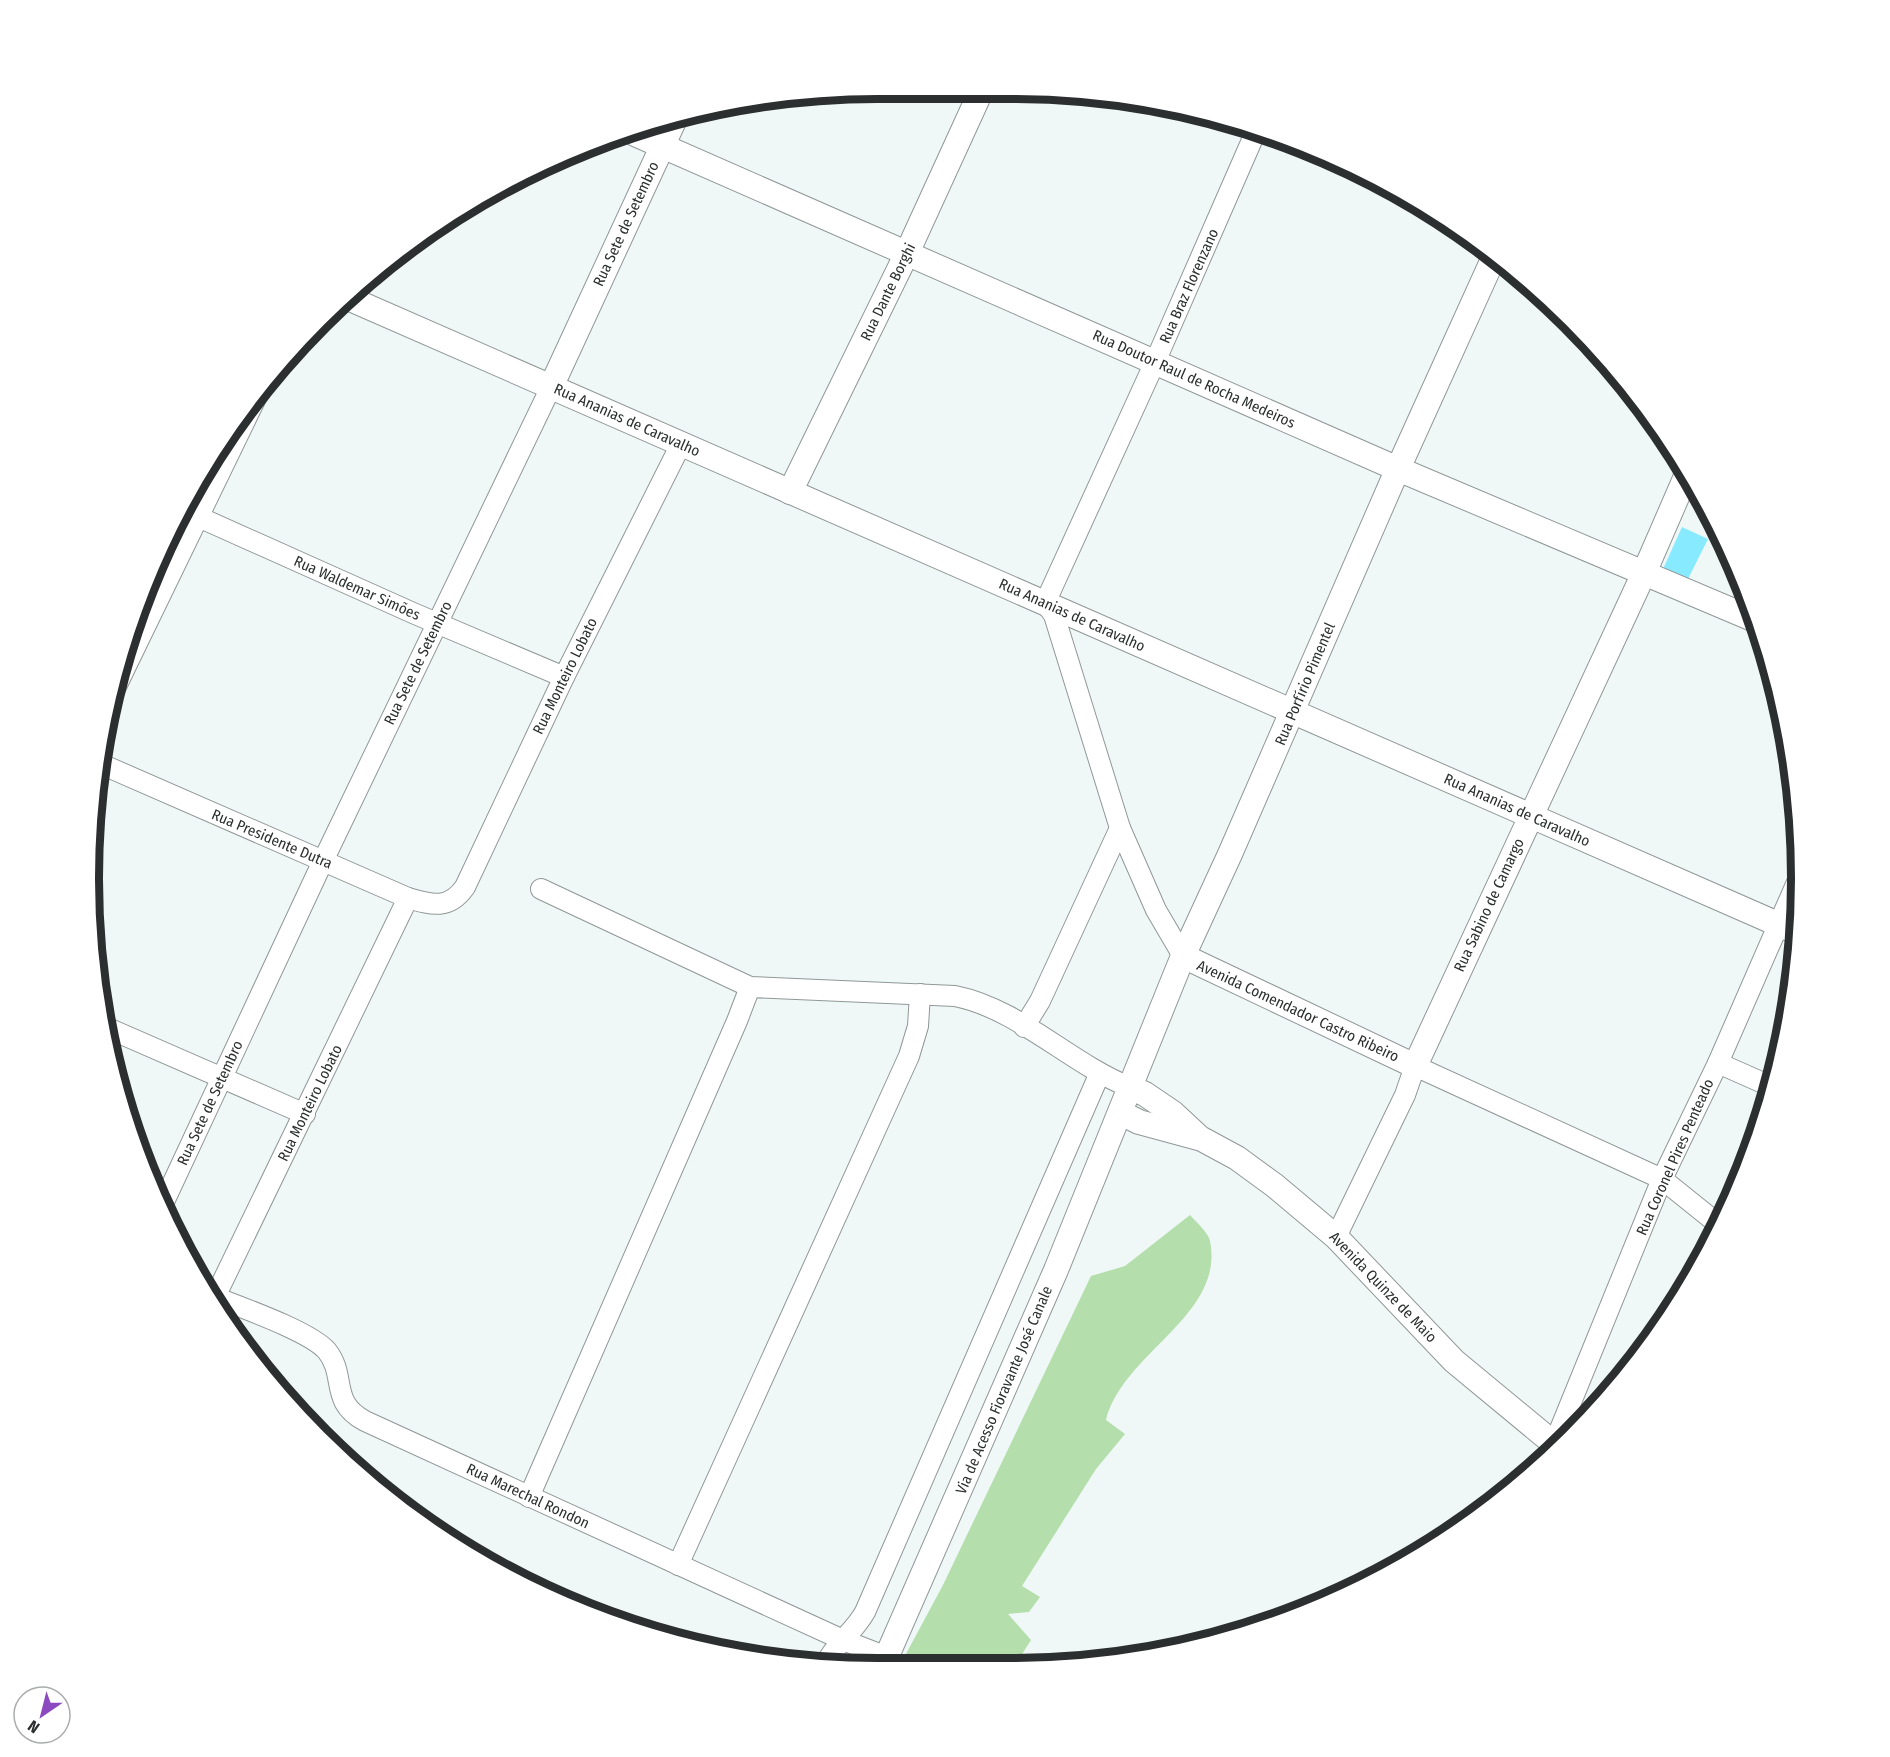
<svg xmlns="http://www.w3.org/2000/svg" width="1890" height="1757" font-family="'Fira Sans Condensed',sans-serif">
  <rect width="100%" height="100%" fill="#f0f8f7"/>
  <path fill="#b4deab" d="M 1190,1215 C 1196,1222 1208,1232 1210,1241 C 1225,1316 1123,1352 1106,1420 L 1125,1434 L 1096,1469 L 1022,1586 L 1040,1597 L 1029,1612 L 1008,1614 L 1031,1640 L 1019,1659 L 996,1662 L 993,1668 L 900,1665 L 943,1585 L 1091,1276 L 1125,1266 Z"/>
  <polygon fill="#88eafe" points="1682,527 1708,539 1687,581 1663,569"/>
  <g fill="none" stroke-linecap="round" stroke-linejoin="round">
    <defs>
      <g id="minor">
        <polyline points="183,510 413,613 564,677"/>
        <polyline points="112,695 257,396"/>
        <path d="M 101,764 L 408,898 C 432,905 449,910 465,887 L 564,677 L 681,444"/>
        <path d="M 541,889 L 750,987 L 955,996 C 1019,1009 1068,1062 1129,1087"/>
        <polyline points="1183,956 1156,910 1120,828 1054,615 1045,603 1155,362 1256,131"/>
        <polyline points="103,1026 305,1114"/>
        <polyline points="1024,1027 1040,1001 1120,828"/>
        <polyline points="1718,1063 1770,1086"/>
        <polyline points="162,1206 323,861 551,387"/>
        <polyline points="1336,1237 1405,1095 1415,1066 1662,1179 1718,1224"/>
        <path d="M 210,1295 C 237,1306 310,1331 327,1351 C 347,1376 329,1402 365,1421 L 843,1640 L 887,1657"/>
        <polyline points="217,1309 215,1297 408,898"/>
        <polyline points="1554,1444 1662,1179 1718,1063 1801,873"/>
        <polyline points="529,1497 737,1021 750,987"/>
        <polyline points="678,1565 909,1056 918,1026 920,994"/>
        <path d="M 826,1663 C 836,1643 854,1632 865,1612 L 1099,1075"/>
      </g>
      <g id="tertiary">
        <polyline points="635,134 1398,469 1755,620"/>
        <polyline points="348,298 1796,932"/>
        <polyline points="551,387 674,121"/>
        <polyline points="790,492 907,253 982,89"/>
        <polyline points="1183,956 1415,1066 1644,573 1687,474"/>
        <polyline points="1129,1087 1145,1094 1173,1113 1200,1138 1237,1158 1274,1185 1336,1237 1454,1361 1558,1447"/>
        <polyline points="1121,1113 1139,1122 1198,1138"/>
        <polyline points="883,1665 1056,1270 1183,956 1230,854 1392,482 1494,257"/>
      </g>
    </defs>
    <use href="#minor" stroke="#909897" stroke-width="22"/>
    <use href="#tertiary" stroke="#909897" stroke-width="26"/>
    <use href="#minor" stroke="#fff" stroke-width="20"/>
    <use href="#tertiary" stroke="#fff" stroke-width="24"/>
  </g>
  <g text-anchor="middle" stroke-width="4.5" stroke-linejoin="round" paint-order="stroke">
    <g font-size="15" fill="#2c2f2f" stroke="#fff">
      <text transform="translate(626 224) rotate(-65)" y="5">Rua Sete de Setembro</text>
      <text transform="translate(1189 286) rotate(-66)" y="5">Rua Braz Florenzano</text>
      <text transform="translate(888 292) rotate(-64)" y="5">Rua Dante Borghi</text>
      <text transform="translate(1194 379) rotate(24)" y="5">Rua Doutor Raul de Rocha Medeiros</text>
      <text transform="translate(627 420) rotate(24)" y="5">Rua Ananias de Caravalho</text>
      <text transform="translate(357 588) rotate(24)" y="5">Rua Waldemar Simões</text>
      <text transform="translate(1072 615) rotate(24)" y="5">Rua Ananias de Caravalho</text>
      <text transform="translate(418 663) rotate(-64)" y="5">Rua Sete de Setembro</text>
      <text transform="translate(565 676) rotate(-64)" y="5">Rua Monteiro Lobato</text>
      <text transform="translate(1305 684) rotate(-67)" y="5">Rua Porfírio Pimentel</text>
      <text transform="translate(1517 810) rotate(24)" y="5">Rua Ananias de Caravalho</text>
      <text transform="translate(272 839) rotate(23)" y="5">Rua Presidente Dutra</text>
      <text transform="translate(1489 905) rotate(-65)" y="5">Rua Sabino de Camargo</text>
      <text transform="translate(1298 1011) rotate(25)" y="5">Avenida Comendador Castro Ribeiro</text>
      <text transform="translate(210 1103) rotate(-65)" y="5">Rua Sete de Setembro</text>
      <text transform="translate(310 1103) rotate(-64)" y="5">Rua Monteiro Lobato</text>
      <text transform="translate(1675 1157) rotate(-66)" y="5">Rua Coronel Pires Penteado</text>
      <text transform="translate(1383 1287) rotate(46)" y="5">Avenida Quinze de Maio</text>
      <text transform="translate(1004 1390) rotate(-67)" y="5">Via de Acesso Fioravante José Canale</text>
      <text transform="translate(528 1496) rotate(25)" y="5">Rua Marechal Rondon</text>
    </g>
  </g>
  <path d="M0 0H1890V1757H0ZM878 99H1012A779 779 0 0 1 1791 878V879A779 779 0 0 1 1012 1658H878A779 779 0 0 1 99 879V878A779 779 0 0 1 878 99Z" fill="#fff" fill-rule="evenodd"/>
  <path fill="none" stroke="#2c2f2f" stroke-width="8" d="M878 99H1012A779 779 0 0 1 1791 878V879A779 779 0 0 1 1012 1658H878A779 779 0 0 1 99 879V878A779 779 0 0 1 878 99Z"/>
  <g transform="translate(42 1715) rotate(215)"><circle r="28" fill="#ffffff" stroke="#abacac" stroke-width="1.5"/>
  <path d="M0-4.5L10 22L0 15L-10 22Z" fill="#8b4abf"/>
  <text y="-9" font-size="16" font-weight="bold" text-anchor="middle" fill="#2c2f2f">N</text>
  </g>
</svg>
